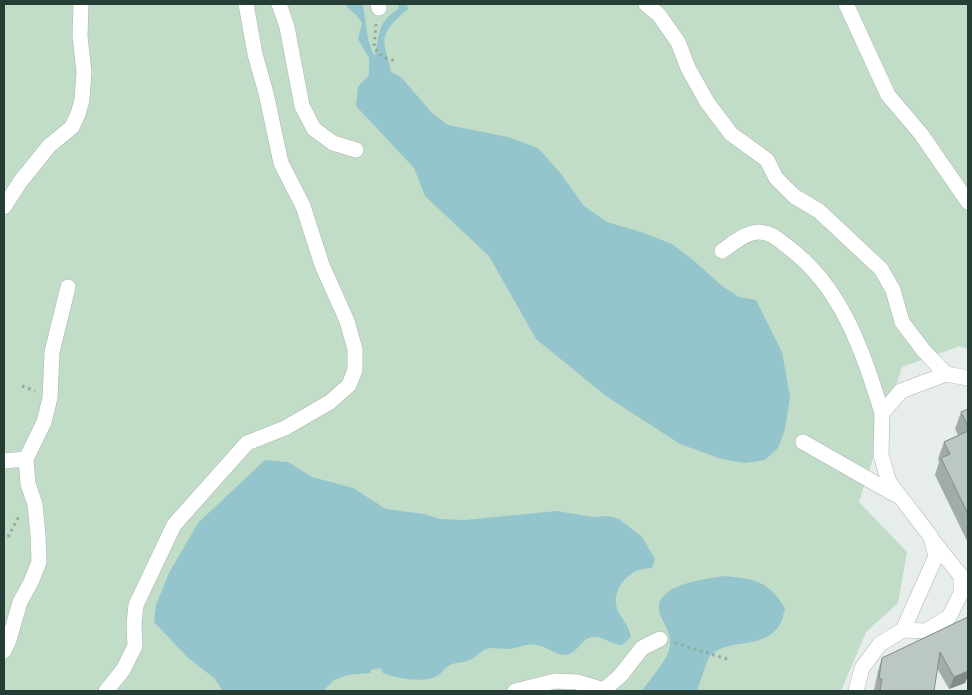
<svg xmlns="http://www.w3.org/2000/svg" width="972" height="695" font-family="'Fira Sans Condensed',sans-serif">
  <rect width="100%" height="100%" fill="#e6edea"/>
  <polygon fill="#c1dcc7" points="4,4 968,4 968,349 960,346 902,367 859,502 907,552 898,603 866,632 841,691 4,691"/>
  <g fill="#94c5cc">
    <path d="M 347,4 L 363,4 L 368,39 L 373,54 L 375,55 C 378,43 377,29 387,18 C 390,14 395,12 399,8 L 398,4 L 407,4 L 408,9 C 403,12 400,16 396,20 C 376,39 387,49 391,72 L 401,77 L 432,113 L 448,125 L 508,137 L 538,148 L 561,174 L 584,206 L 607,222 L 641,232 L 672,244 L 693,260 L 722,286 L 739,297 L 756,300 L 782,352 L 790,397 L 785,429 L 778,448 L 765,460 L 745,463 L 722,459 L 680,444 L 606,396 L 536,339 L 489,256 L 425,196 L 414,168 L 356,106 L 358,87 L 369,75 L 369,58 L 358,39 L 362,23 L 357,16 L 347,7 Z"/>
    <path d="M 265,460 L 288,462 L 312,477 L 353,488 L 386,509 L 424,514 L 440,519 L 465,520 L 557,511 L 593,517 L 609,516 L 619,519 L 642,537 L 655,559 L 652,568 C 647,568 641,569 636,571 C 621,579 610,596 619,613 C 624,621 629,627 631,637 L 622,645 C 612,645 603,636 593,637 C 581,638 578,654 565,655 C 554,655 547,646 536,645 C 526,643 517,649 506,649 C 501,649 496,648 491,648 C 482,649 479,655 472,659 C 465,663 456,662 450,665 C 444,668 441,675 435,677 C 422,683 396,678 383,673 L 381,668 L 371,670 L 371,673 L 348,675 L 334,680 L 323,691 L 223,691 L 214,678 L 187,657 L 154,622 L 156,605 L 169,573 L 198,523 Z"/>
    <path d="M 725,576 C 754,579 770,581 785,609 C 783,614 783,620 780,624 C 764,651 730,637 711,655 C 707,658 700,684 697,691 L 642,691 C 648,682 667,660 669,650 C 672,634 667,629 661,617 C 647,585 705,579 725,576 Z"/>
  </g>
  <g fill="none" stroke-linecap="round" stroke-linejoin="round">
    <defs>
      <g id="minor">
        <polyline points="279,4 287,27 302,106 314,129 333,143 356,150"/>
        <polyline points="378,4 379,8"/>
        <polyline points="646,4 659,15 678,42 688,68 707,102 731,134 767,160 776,178 794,196 819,211 881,269 893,290 902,322 924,351 946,374"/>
        <polyline points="846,4 888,95 921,134 968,202"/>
        <polyline points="4,207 20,182 49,146 72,127 78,114 82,100 84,72 80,36 81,4"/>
        <path d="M 722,251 C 732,244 746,232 759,232 C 771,232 779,240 788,247 C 842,287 863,352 882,413"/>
        <polyline points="803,442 896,495"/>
        <polyline points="4,461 26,459"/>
        <polyline points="903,630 926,631 949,617 961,593 961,576 933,541"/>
        <polyline points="4,651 9,640 20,602 31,582 39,562 38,535 35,504 28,484 26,459 44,422 50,398 52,352 68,287"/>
        <polyline points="604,690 620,676 642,648 660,639"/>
        <polyline points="106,691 123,670 135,646 134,624 136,605 174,525 247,443 285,428 330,402 349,385 355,370 355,349 347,321 322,265 303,206 281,163 266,93 255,54 246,4"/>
        <polyline points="515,691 555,681 577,682 604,690 602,691"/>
        <polyline points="856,691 862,668 880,644 903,630 936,556 931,537 889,482 881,455 882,413 901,391 946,374 968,378"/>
      </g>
    </defs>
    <use href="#minor" stroke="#a9b5b0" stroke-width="16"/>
    <g stroke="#8aada1" stroke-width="3" stroke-dasharray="2.5 4" stroke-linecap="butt">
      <polyline points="376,24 374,48 383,57 395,61"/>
      <polyline points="22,386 35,391"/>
      <polyline points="8,537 20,514"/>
      <polyline points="675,643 727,659"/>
    </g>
    <use href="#minor" stroke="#fff" stroke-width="15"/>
  </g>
  <g fill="#a1aca7">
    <polygon points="968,409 968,543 935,475 939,462 938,459 944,442 958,435 955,429 961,412"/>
    <polygon points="968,617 967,677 965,683 949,689 937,668 934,691 878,691 874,690 878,671 882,658"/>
  </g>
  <polygon fill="#838c88" points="968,666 968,676 965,683 949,689 954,677"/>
  <g fill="#bbc8c2" stroke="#838c88">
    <polygon points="968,409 968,426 961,412"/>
    <polygon points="968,431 968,514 941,458 950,454 944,442"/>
    <polygon points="968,617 968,671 954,677 940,652 934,691 880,691 882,679 879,678 882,658"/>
  </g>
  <rect width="972" height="695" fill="none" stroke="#263d36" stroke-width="10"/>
</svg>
